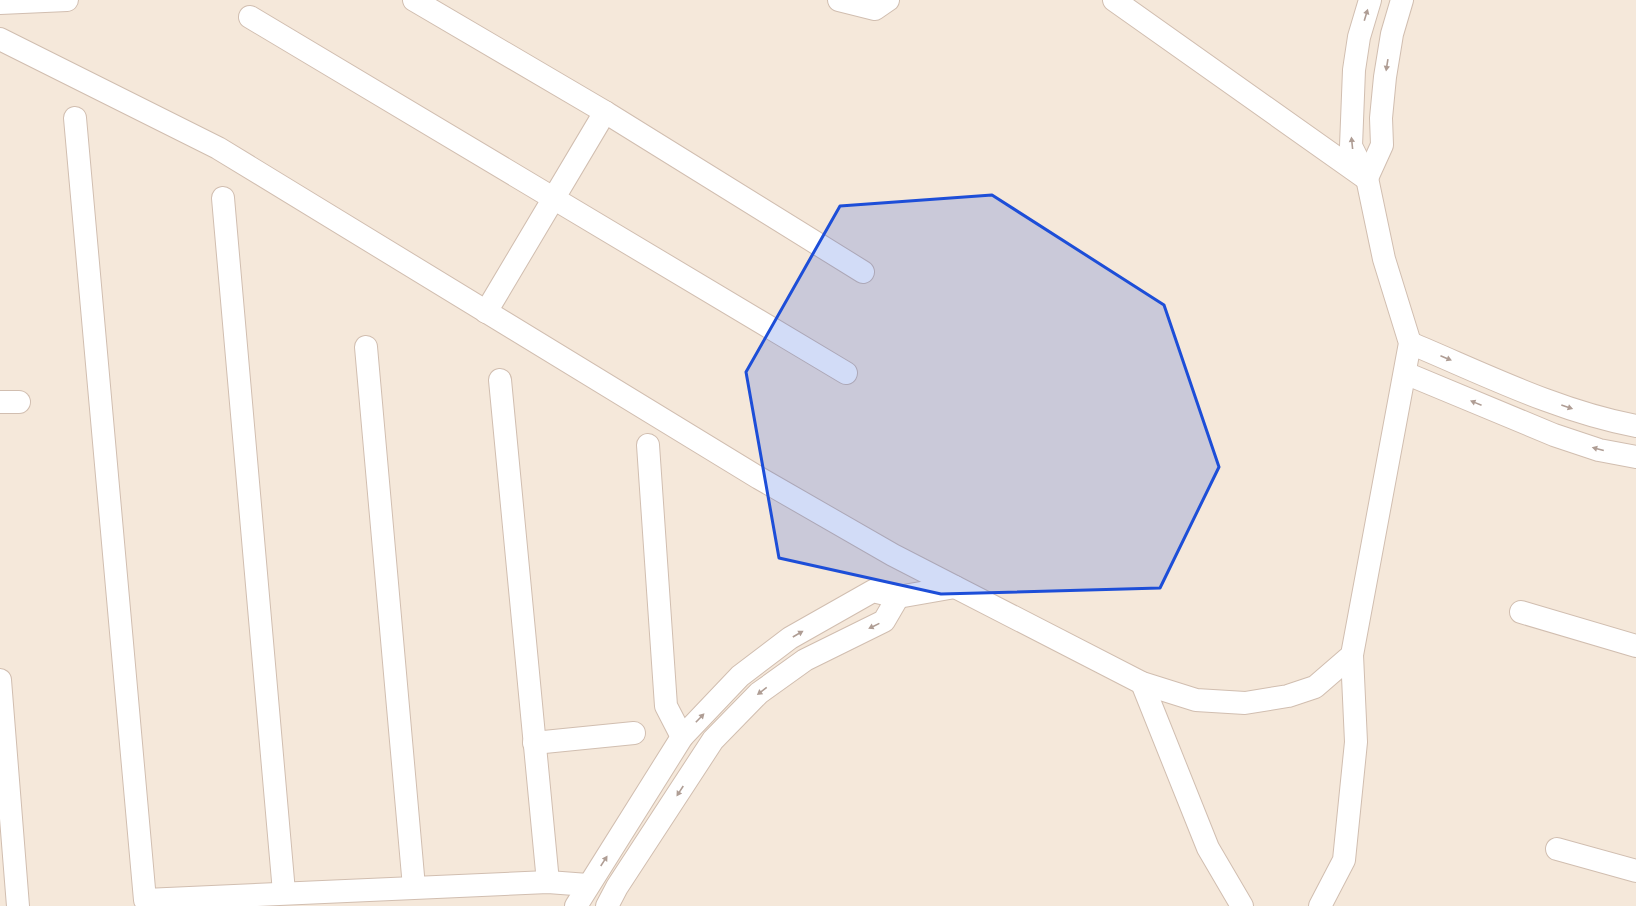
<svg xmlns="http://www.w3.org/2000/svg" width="1636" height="906" font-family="Mulish,sans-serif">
  <rect width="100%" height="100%" fill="#fdf6ec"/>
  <rect fill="#f5e8da" x="0" y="0" width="1636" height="906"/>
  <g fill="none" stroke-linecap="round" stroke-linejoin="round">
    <defs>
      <g id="minor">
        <polyline points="414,0 605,112 863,272"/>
        <polyline points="839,0 875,9 888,0"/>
        <polyline points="1114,0 1364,177"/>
        <polyline points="0,3 67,0"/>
        <polyline points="250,17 846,373"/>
        <polyline points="0,39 218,148 759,478 893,555 1142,683 1196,700 1245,703 1288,696 1315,687 1352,655 1410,343 1384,259 1367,178 1351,146 1354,70 1359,37 1370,0"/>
        <polyline points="75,118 145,900 548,882 588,885"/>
        <polyline points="1367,178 1382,145 1381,118 1385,77 1392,34 1402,0"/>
        <polyline points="223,198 284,892"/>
        <polyline points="486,312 605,112"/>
        <path d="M 1410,343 C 1484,374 1557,411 1636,426"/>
        <polyline points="366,347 414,887"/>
        <polyline points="1405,373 1554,435 1599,450 1636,457"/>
        <polyline points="500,380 548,882"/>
        <polyline points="0,402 19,402"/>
        <polyline points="648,445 666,706 682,737"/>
        <polyline points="1521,612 1636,646"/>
        <polyline points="0,680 18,906"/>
        <polyline points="1142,683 1208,848 1242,906"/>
        <polyline points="534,743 634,733"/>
        <polyline points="1557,849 1636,871"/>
        <polyline points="576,906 682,737 740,676 790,638 873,591 898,597 955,587"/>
        <polyline points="607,906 617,887 713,740 759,693 805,660 884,621 898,597"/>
        <polyline points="1320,906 1344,860 1356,742 1352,655"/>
      </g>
    </defs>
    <use href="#minor" stroke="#d1beb0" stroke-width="24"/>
    <use href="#minor" stroke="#fff" stroke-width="22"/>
  </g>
  <defs><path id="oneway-solid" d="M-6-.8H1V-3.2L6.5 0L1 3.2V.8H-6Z"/></defs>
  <g fill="#af9d94">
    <use href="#oneway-solid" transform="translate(1366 15) rotate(-73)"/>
    <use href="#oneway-solid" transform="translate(1387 65) rotate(99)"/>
    <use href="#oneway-solid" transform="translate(1352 143) rotate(-96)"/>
    <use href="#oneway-solid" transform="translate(1446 358) rotate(23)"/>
    <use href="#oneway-solid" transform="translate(1476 403) rotate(-158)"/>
    <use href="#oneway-solid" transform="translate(1567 407) rotate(19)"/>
    <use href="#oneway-solid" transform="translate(1598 449) rotate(-165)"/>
    <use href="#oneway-solid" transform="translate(874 626) rotate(154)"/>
    <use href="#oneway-solid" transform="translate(798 634) rotate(-30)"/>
    <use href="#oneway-solid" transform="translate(762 691) rotate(142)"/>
    <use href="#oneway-solid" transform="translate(700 718) rotate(-46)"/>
    <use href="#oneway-solid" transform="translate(680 791) rotate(123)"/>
    <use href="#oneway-solid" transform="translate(604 861) rotate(-57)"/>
  </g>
  <path fill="#1d4ed8" fill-opacity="0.2" stroke="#1d4ed8" stroke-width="3" stroke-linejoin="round" d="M 992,195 L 1164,305 L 1219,467 L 1160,588 L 941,594 L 779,558 L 746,372 L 840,206 Z"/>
</svg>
